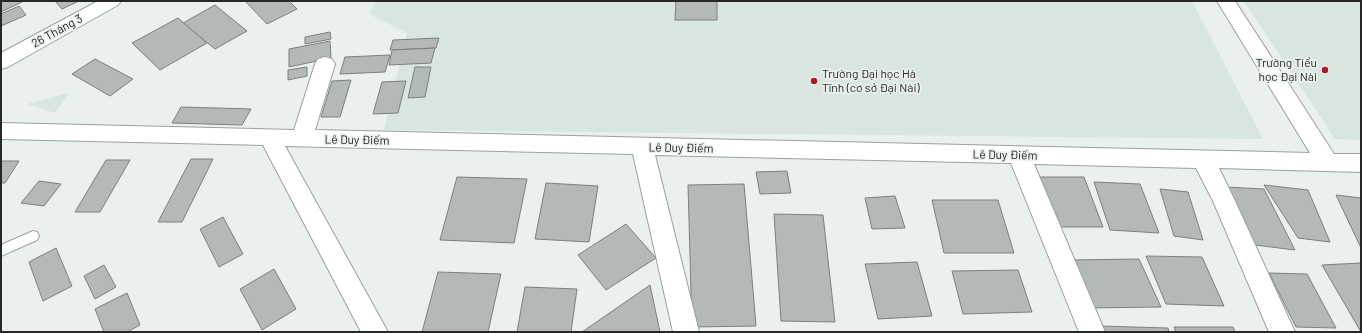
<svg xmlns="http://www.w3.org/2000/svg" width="1362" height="333" font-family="Barlow,sans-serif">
  <rect width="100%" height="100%" fill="#eaf0ed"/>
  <g fill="#d8e6df">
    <polygon points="376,1 1192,1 1263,139 384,130 407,33 369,14"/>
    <polygon points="1244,1 1361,1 1361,140 1335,139"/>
    <polygon points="69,93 55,113 27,104"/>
  </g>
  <g fill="#b3b9b6" stroke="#7b807d">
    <polygon points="1,1 24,1 1,12"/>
    <polygon points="55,1 79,1 62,9"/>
    <polygon points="245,1 289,1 297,9 267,24"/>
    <polygon points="676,1 717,1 717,20 675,20"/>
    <polygon points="215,5 247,31 215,49 183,23"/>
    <polygon points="19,6 26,15 1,26 1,14"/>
    <polygon points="178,18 207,43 160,70 132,43"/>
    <polygon points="330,32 331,39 305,44 305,37"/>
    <polygon points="439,38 436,48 390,50 393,40"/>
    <polygon points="330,41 331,58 289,67 289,49"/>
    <polygon points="435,48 431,63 389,65 392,50"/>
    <polygon points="390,55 385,72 340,74 345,57"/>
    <polygon points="95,59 133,79 110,96 72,74"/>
    <polygon points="307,67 307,76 288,80 288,70"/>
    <polygon points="415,67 431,67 425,97 408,98"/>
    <polygon points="351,80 340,117 321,117 332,81"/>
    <polygon points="406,81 398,113 373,114 382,82"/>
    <polygon points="181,107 251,109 242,125 172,123"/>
    <polygon points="191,159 213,159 182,222 158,222"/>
    <polygon points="106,160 130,160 100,212 75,212"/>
    <polygon points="1,161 19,161 5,183 1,183"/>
    <polygon points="787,171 791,193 760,194 756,172"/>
    <polygon points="457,177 527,179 514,243 440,240"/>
    <polygon points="1037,177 1084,177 1103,227 1054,227"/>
    <polygon points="39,181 61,184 44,206 21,203"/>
    <polygon points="1094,182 1140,184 1159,233 1110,230"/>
    <polygon points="546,183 598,186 589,242 535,239"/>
    <polygon points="744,184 756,326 692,327 688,185"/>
    <polygon points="1264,185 1308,190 1330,242 1298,238"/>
    <polygon points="1226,187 1264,189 1295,250 1255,245"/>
    <polygon points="1160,189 1188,192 1203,240 1174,236"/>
    <polygon points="1336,195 1361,198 1361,248"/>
    <polygon points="895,196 905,228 872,229 865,198"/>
    <polygon points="932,200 998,200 1014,253 944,253"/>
    <polygon points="774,214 823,215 835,322 781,321"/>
    <polygon points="223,217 243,254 219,267 200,229"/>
    <polygon points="626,224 656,258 606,290 578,255"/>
    <polygon points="56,248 72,286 43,301 29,262"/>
    <polygon points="1146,256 1202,257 1224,306 1166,304"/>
    <polygon points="1139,259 1161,307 1088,308 1070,260"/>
    <polygon points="917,262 932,316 878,319 865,264"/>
    <polygon points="1361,263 1361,332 1322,265"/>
    <polygon points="104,265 116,287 95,299 84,276"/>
    <polygon points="274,269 296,309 262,330 240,289"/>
    <polygon points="1018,270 1032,312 963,314 952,271"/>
    <polygon points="438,272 501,274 488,332 422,332"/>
    <polygon points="1269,273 1307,274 1336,328 1296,327"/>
    <polygon points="650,285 660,332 582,332"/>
    <polygon points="525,287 577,289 571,332 517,332"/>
    <polygon points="127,293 140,325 127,332 104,332 95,309"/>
    <polygon points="1099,326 1168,328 1169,332 1103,332"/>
    <polygon points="1174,327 1233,327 1235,332 1176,332"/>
  </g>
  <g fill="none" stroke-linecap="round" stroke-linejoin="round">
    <defs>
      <polygon id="lane" points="33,231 37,232 39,236 37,240 1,256 1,245"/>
      <polygon id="street" points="1217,1 1235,1 1334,154 1361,154 1361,172 1219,168 1235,201 1295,332 1269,332 1213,201 1196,168 1034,164 1105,332 1079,332 1011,163 655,155 699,332 673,332 633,154 285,146 388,332 361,332 263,145 1,139 1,123 294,130 315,64 318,59 325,57 332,59 335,64 315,130 1310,153"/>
      <polygon id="secondary" points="98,1 121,1 118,5 8,67 1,69 1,53"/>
    </defs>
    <use href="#lane" stroke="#9ba09e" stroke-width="2"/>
    <use href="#street" stroke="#9ba09e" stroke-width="2"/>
    <use href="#secondary" stroke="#9ba09e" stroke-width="2"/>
    <use href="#lane" fill="#fff" fill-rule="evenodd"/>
    <use href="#street" fill="#fff" fill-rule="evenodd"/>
    <use href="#secondary" fill="#fff" fill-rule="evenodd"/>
  </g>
  <g fill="#ae1a2b" stroke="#eaf0ed" stroke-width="1.5">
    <circle cx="1325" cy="70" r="4"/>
    <circle cx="814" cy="81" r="4"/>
  </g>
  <g text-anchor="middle" stroke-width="3.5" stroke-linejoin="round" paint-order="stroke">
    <g font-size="12" fill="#262827" stroke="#eaf0ed">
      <text transform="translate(57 31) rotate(-29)" y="4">26 Tháng 3</text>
      <text transform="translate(357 140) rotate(1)" y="4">Lê Duy Điếm</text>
      <text transform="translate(681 148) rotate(1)" y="4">Lê Duy Điếm</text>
      <text transform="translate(1005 155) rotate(1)" y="4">Lê Duy Điếm</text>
    </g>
    <g font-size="12" fill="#262827" stroke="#eaf0ed" text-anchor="end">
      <text x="1317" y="67">Trường Tiểu<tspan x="1317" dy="14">học Đại Nài</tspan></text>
      <text x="822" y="78" text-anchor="start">Trường Đại học Hà<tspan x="822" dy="14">Tĩnh (cơ sở Đại Nài)</tspan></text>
    </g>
  </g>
  <rect width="1362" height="333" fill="none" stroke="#262827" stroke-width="4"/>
</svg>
